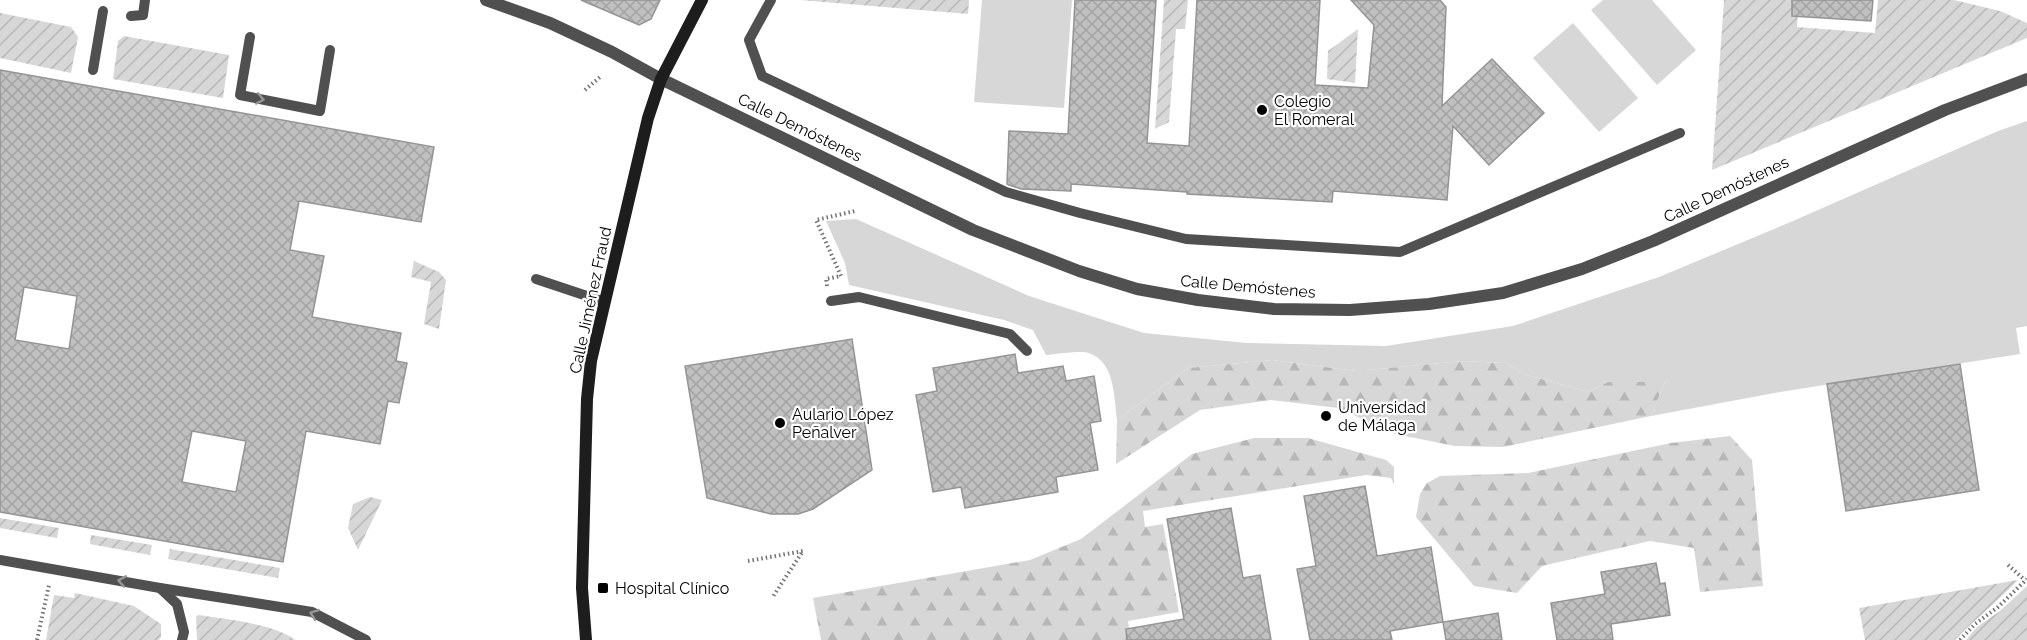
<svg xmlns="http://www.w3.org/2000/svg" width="2027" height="640" font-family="Raleway,sans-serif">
  <defs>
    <pattern id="forest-firs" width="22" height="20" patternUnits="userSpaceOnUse" patternTransform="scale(1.5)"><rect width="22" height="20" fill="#d7d7d7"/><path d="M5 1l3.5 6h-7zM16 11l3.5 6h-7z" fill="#b7b7b7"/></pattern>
    <pattern id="garden-furrows" width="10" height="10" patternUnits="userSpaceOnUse" patternTransform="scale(1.5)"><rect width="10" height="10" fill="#d7d7d7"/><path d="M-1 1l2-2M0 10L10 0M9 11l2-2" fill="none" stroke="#b7b7b7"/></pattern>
    <pattern id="building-cross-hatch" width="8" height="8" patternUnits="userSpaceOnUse" patternTransform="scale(1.5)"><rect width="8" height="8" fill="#c0c0c0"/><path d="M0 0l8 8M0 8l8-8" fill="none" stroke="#a3a3a3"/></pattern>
  </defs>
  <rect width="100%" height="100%" fill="#fff"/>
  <g fill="#d7d7d7">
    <polygon points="982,0 1072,0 1064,108 974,102"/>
    <polygon points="1603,0 1652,0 1696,50 1657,85 1591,10"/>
    <polygon points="1573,23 1638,98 1599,132 1533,58"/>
    <path d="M 2027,121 L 2027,326 L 2016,328 L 2020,354 L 1780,392 L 1651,416 L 1665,382 L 1608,382 L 1589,392 L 1527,375 L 1505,363 L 1463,361 L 1356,371 L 1272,360 L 1188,368 L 1117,420 C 1114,397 1115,362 1089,353 C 1080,350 1057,354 1046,355 L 1033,330 L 1004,320 L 849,285 L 845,263 L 826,221 L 856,219 L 1029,296 L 1144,333 L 1247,343 L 1386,346 L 1513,326 L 1659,277 L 1793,221 L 1998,131 Z"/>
  </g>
  <g fill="url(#forest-firs)">
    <polygon points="1272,360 1356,371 1463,361 1505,363 1527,375 1589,392 1608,382 1665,382 1651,416 1503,447 1455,446 1395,434 1338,408 1271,400 1200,410 1116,464 1117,420 1188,368"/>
    <polygon points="1730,436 1752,460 1763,586 1700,592 1694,548 1650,541 1542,566 1517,593 1474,586 1416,517 1420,494 1427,483 1440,476 1528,473 1671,443"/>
    <polygon points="1254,438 1308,438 1386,460 1394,467 1394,484 1391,478 1366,475 1143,511 1145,527 1163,524 1179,612 1128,621 1131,640 821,640 813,598 1030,560 1081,539 1192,454"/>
  </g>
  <g fill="url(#garden-furrows)">
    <polygon points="800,0 969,0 968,14"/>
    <polygon points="1164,0 1188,0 1185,29 1176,29 1169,122 1155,129"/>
    <polygon points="1724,0 1799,0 1797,27 1875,33 1878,0 1954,0 2000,11 2027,23 2027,38 1712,170"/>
    <polygon points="0,13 71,27 78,37 71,73 0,58"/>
    <polygon points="1358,29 1355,83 1327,79 1328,51"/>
    <polygon points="124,36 229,55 223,98 113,79 118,41"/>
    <polygon points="414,261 439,272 446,280 439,329 424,324 431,282 411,277"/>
    <polygon points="370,497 382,500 358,550 348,528 353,504"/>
    <polygon points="0,518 59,528 57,538 0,528"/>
    <polygon points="91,535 152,545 150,555 90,544"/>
    <polygon points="170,549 280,568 278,578 168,559"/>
    <path d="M 2018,580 C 1998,601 1976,618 1955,640 L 1865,640 L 1859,608 Z"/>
    <polygon points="2027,586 2027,640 1966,640 1977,627 2000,611"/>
    <polygon points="75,593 134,606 161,624 161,637 159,640 46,640 54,595 74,598"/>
    <path d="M 198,615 C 224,619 276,624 295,640 L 197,640 L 196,617 Z"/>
  </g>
  <g fill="url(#building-cross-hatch)" stroke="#949494" stroke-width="1.5" fill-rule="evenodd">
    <polygon points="581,0 660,0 651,19 639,25"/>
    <polygon points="1075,0 1156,0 1147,143 1189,146 1197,0 1320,0 1315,85 1368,88 1374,25 1351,0 1440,0 1446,7 1442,106 1492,59 1544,113 1489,165 1453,126 1447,200 1333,191 1332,202 1187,194 1187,192 1071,184 1071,191 1021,189 1009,185 1007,184 1009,131 1068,134"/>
    <polygon points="1792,0 1873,0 1871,21 1792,16"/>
    <path d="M 0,70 L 434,147 L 421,222 L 299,201 L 290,250 L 324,256 L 312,317 L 401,333 L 396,361 L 407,363 L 399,403 L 388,401 L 380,444 L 306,431 L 283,562 L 0,512 ZM 24,287 L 77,296 L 69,349 L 15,340 ZM 192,431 L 246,441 L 236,492 L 182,482 Z"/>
    <polygon points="852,339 872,470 813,509 798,514 771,514 707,498 685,366"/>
    <polygon points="1015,354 1018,373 1063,366 1066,381 1094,376 1101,421 1090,423 1098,470 1056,477 1058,492 965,508 961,487 933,492 916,395 937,391 933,368"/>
    <polygon points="1960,364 1979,490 1846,511 1827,384"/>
    <polygon points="1365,486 1377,556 1431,547 1443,622 1390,631 1392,640 1310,640 1297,569 1316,566 1304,496"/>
    <polygon points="1231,508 1243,578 1260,575 1271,640 1127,640 1126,629 1184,619 1167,519"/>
    <polygon points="1656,563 1660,584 1665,583 1670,615 1611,624 1613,640 1557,640 1551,603 1605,594 1601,572"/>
    <polygon points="1498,613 1502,640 1446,640 1443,622"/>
  </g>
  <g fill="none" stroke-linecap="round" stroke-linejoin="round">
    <g stroke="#727272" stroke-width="4" stroke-dasharray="1.5 3" stroke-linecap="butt">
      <polyline points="585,90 600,77"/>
      <polyline points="827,286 826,279 841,276 816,220 855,211"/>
      <polyline points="748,561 803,551 772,598"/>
      <polyline points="2008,565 2025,580"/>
      <polyline points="37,640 49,585"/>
      <polyline points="1960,640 1975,624 1998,607 2027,579"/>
    </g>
    <g stroke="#505050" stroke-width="10">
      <polyline points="771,0 749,40 762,76 1006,192 1080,213 1186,239 1400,252 1680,133"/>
      <polyline points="131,16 143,15 145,0"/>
      <polyline points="250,37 240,95 320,111 330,50"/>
      <polyline points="93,70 103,11"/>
      <polyline points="536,279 605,302"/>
      <polyline points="831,301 859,297 1010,334 1027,351"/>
      <polyline points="0,560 160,588 312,612 366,640"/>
      <polyline points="160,588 177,604 184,632 182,640"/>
    </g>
    <polyline stroke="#505050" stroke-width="12" points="661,79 973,230 1079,271 1137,289 1198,300 1274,309 1350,310 1429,304 1503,293 1582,269 1653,241 1945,110 2027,79"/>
    <polyline stroke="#505050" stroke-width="12" points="486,0 550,23 612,52 661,79"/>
    <polyline stroke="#1d1d1d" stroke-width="12" points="586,640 582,588 587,399 591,361 648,118 661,79 702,0"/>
  </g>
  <defs><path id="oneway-chevron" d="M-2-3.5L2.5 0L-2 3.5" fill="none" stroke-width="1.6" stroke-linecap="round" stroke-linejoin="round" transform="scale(1.5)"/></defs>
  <g stroke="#969696">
    <use href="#oneway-chevron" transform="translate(260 99) rotate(11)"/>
    <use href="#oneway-chevron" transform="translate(122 581) rotate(-170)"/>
    <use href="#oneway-chevron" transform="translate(314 614) rotate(-160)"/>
  </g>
  <g fill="#000" stroke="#fff" stroke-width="2">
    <circle cx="1262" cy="110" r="6"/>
    <circle cx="1326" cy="416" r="6"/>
    <circle cx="780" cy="423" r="6"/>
    <rect x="597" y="582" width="12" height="12" rx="3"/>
  </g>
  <g text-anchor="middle" stroke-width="4.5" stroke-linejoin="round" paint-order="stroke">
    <g font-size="16" fill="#000" stroke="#fff" text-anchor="start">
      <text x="1274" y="107">Colegio<tspan x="1274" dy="18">El Romeral</tspan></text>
      <text x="1338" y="413">Universidad<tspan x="1338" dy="18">de Málaga</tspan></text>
      <text x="792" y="420">Aulario López<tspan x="792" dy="18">Peñalver</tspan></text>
      <text x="615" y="594">Hospital Clínico</text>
    </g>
    <g font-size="16" fill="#000" stroke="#fff">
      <text transform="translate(800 127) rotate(26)" y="6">Calle Demóstenes</text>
      <text transform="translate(1726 189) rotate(-25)" y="6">Calle Demóstenes</text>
      <text transform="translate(1248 286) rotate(5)" y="6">Calle Demóstenes</text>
      <text transform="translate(590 300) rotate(-78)" y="6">Calle Jiménez Fraud</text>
    </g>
  </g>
</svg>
